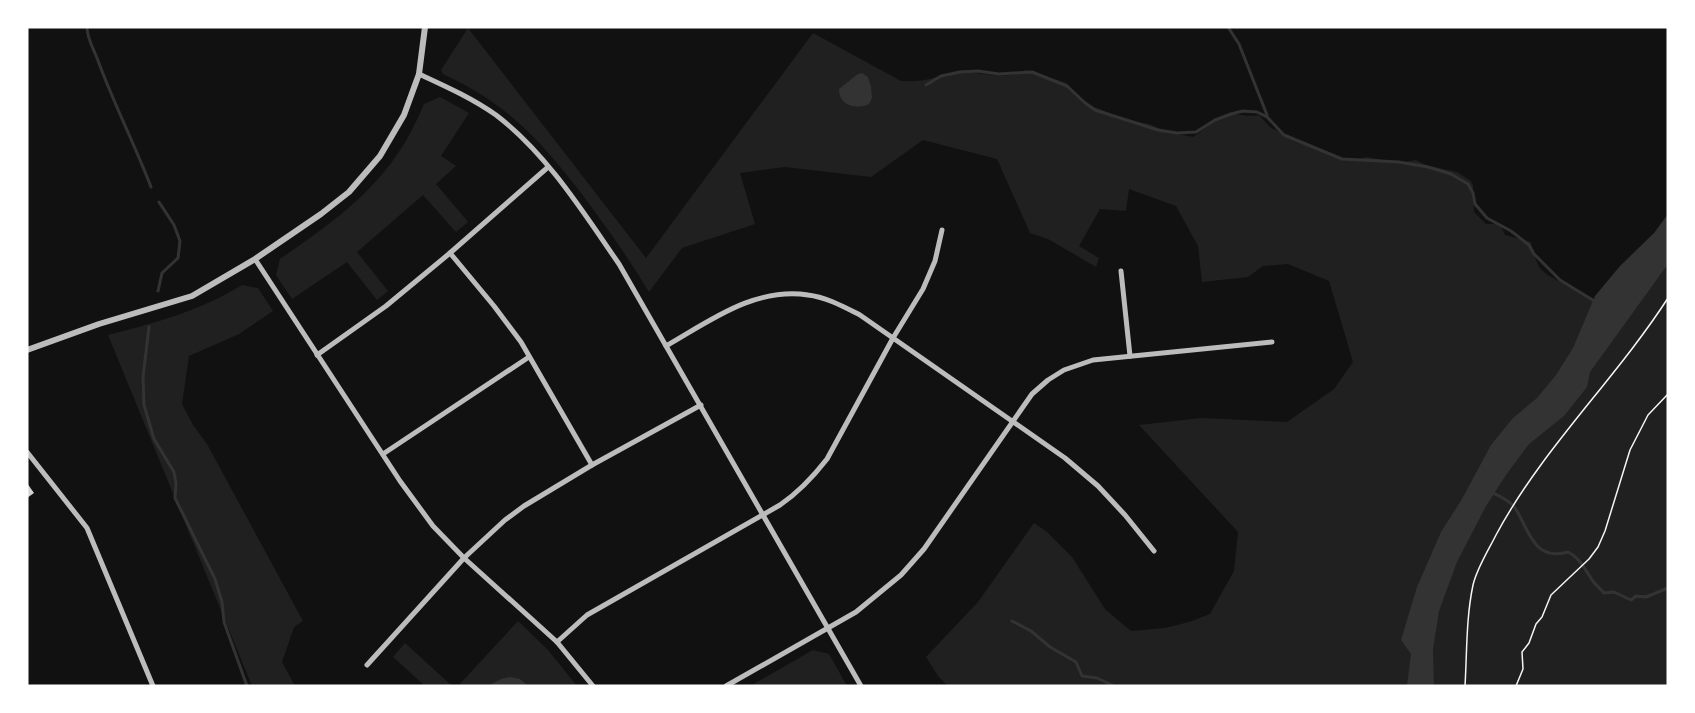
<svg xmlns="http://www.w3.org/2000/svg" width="1695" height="713" font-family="'Nunito Sans',sans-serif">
  <rect width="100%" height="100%" fill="#111"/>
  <g fill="#202020">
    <path d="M 468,28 L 646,258 L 813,33 L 901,81 C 923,83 937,76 957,73 C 982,70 1001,82 1026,70 L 1066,83 L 1088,105 L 1100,109 L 1123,120 L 1149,124 L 1168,132 L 1193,137 C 1206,129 1220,113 1235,114 C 1245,115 1248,117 1259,115 L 1271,128 L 1344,159 L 1356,160 L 1367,157 L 1399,163 L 1416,160 L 1426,165 L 1457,172 L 1471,181 L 1473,186 L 1474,212 L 1486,224 L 1500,224 L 1505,235 L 1531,242 C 1531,247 1537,264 1540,268 C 1547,277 1566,284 1576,290 C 1588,297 1599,307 1610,316 L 1668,239 L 1668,686 L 948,686 L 938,676 L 926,657 L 978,602 L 1034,523 L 1047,532 L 1072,557 L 1105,609 L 1131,631 L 1165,628 L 1189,622 L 1210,614 L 1234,571 L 1238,532 L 1139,425 L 1201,418 L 1287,422 L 1334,389 L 1353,362 L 1329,281 L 1288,264 L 1263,266 L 1248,277 L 1202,282 L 1198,246 L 1176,206 L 1129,189 L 1126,211 L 1100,209 L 1079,246 L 1099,258 L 1096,267 L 1048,239 L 1030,233 L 997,159 L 923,140 L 871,177 L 785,167 L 740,173 L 755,224 L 682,248 L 649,292 C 629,259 607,228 584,197 C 541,141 508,104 443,74 L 441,70 Z"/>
    <path d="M 440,97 L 469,113 L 441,156 L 456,166 L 436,184 L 468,222 L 456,232 L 423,195 L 357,252 L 388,291 L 377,300 L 347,262 L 292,299 L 276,275 L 280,259 C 345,214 393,180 424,104 Z"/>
    <path d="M 242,285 L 258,288 L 273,311 L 239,334 L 189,356 L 182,404 L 193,425 L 207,444 L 303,621 L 294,627 L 282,662 L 295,686 L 252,686 L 108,335 C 155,323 200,311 242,285 Z"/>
    <polygon points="518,621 548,650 577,686 458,686"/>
    <polygon points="405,643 452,686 425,686 393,657"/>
    <polygon points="813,650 829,654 847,686 750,686"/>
  </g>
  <g fill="#333">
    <path d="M 862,73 L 868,77 L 871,87 L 872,98 L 869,104 C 856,110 839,106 839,89 L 858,74 Z"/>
    <polygon points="1668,214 1668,264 1590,372 1587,387 1564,416 1529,444 1506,475 1486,506 1457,562 1439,611 1433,649 1434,686 1407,686 1411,654 1401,640 1417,587 1441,532 1462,499 1491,445 1513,418 1537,398 1556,375 1573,348 1595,296 1620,266 1654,233"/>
    <polygon points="510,677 520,679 528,686 488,686 501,679"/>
  </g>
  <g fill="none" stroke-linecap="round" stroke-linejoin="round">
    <g stroke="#333" stroke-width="3">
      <path d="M 87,27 C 87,38 93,48 97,58 C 113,102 134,143 151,187"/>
      <polyline points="1228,27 1239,44 1267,115"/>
      <polyline points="926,85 941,76 960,72 978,71 999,74 1032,72 1067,86 1084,102 1095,110 1158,130 1177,133 1196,132 1215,120 1231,114 1243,111 1257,112 1267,117 1284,135 1342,159 1399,162 1428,167 1451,174 1468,184 1473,193 1475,204 1487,218 1511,231 1529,245 1534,254 1560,280 1596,302"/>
      <polyline points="158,291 162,273 178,258 180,241 174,225 159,202"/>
      <polyline points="149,327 143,377 144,405 154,439 174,472 176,484 175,498 215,579 222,602 224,622 247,686"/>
      <path d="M 1491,492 C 1499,496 1510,500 1515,508 C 1529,529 1533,562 1568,552 C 1579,557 1584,568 1591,578 C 1594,584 1600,588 1604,593 L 1614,592 L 1631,600 L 1636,596 L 1646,597 L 1668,588"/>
      <polyline points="1012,621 1031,631 1050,647 1076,662 1082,676 1097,678 1114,686"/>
    </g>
  </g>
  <polygon fill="#d3d3d3" points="27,483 34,493 27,498"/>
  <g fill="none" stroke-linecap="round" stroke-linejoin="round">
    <g stroke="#f5f5f5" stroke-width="1.5">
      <path d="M 1465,686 C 1467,653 1466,618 1473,585 C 1477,568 1488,551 1496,535 C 1542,449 1615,380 1668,298"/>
      <polyline points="1516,686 1523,669 1522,652 1529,643 1536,624 1542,617 1551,595 1589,559 1598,547 1605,531 1630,450 1648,415 1668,394"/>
    </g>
    <g stroke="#bcbcbc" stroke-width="5">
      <path d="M 419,74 C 445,86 472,98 496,115 C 547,154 583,212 619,264 L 861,686"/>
      <polyline points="450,253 494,306 521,342 592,465"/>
      <polyline points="255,259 400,481 433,526 464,558 557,642 593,686"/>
      <polyline points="1121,271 1130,356"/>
      <path d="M 666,346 C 710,321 754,287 808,295 C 826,297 844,307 860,315 L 1065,458 L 1098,486 L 1125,515 L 1154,551"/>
      <polyline points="317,355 386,306 450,253 547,168"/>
      <polyline points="27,452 87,528 153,686"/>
      <polyline points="383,454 529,357"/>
      <path d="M 557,642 L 587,615 L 780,505 C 799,492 813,477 827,459 L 893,338 L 923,289 L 935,261 L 942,230"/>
      <polyline points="367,665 464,558 505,520 524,506 592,465 701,405"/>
      <polyline points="726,686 856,612 901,575 924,549 1032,394 1048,380 1064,370 1093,360 1272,342"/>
    </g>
    <polyline stroke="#bcbcbc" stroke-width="6" points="27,350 99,324 192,296 255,259 321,214 349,192 380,156 404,115 419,74 425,27"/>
  </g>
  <rect width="1695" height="713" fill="none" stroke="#ffffff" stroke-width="57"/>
</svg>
